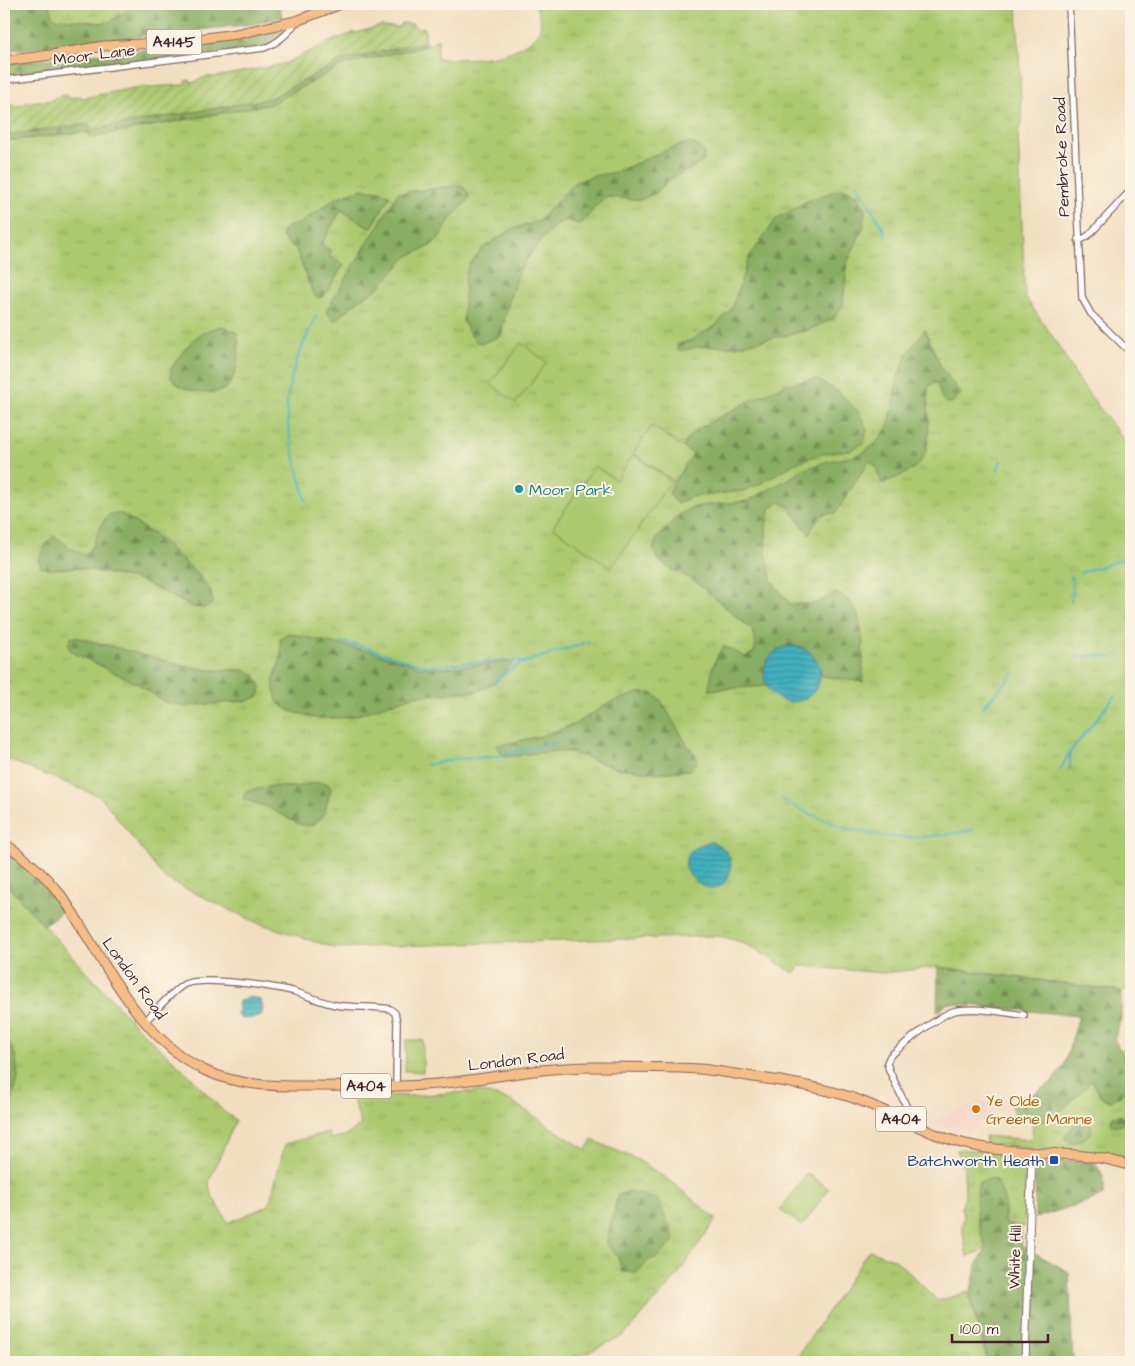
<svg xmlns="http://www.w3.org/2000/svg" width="1135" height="1366" font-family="'Architects Daughter',sans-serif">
  <defs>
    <pattern id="grass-tufts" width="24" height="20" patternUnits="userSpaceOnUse" patternTransform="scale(1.25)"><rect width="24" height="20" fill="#acc970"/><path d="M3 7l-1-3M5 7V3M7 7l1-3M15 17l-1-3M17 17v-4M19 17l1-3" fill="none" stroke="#96ac61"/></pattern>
    <pattern id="forest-firs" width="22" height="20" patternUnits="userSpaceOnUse" patternTransform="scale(1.25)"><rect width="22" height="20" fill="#89ad62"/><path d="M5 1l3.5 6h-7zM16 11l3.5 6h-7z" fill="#728c51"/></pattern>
    <pattern id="wetland-marsh" width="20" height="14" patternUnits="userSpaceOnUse" patternTransform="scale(1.25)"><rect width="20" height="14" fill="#acc970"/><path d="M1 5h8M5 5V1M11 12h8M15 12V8" fill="none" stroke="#96ac61"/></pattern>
    <pattern id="garden-furrows" width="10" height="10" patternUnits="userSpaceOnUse" patternTransform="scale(1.25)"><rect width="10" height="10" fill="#acc970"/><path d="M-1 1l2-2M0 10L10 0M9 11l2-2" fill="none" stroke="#96ac61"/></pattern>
    <pattern id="water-rules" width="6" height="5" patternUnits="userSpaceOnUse" patternTransform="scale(1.25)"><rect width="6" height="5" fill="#41b0bd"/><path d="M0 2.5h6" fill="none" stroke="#388f9a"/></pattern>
  </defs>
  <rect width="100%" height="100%" fill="#fcf5e5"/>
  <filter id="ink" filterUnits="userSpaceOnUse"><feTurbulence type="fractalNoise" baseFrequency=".02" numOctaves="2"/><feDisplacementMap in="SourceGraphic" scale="10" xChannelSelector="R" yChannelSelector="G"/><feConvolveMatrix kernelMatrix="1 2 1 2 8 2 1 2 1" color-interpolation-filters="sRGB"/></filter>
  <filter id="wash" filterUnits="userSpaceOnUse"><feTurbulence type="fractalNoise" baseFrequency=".0096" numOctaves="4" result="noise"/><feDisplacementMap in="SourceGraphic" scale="20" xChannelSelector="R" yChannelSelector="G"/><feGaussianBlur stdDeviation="1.12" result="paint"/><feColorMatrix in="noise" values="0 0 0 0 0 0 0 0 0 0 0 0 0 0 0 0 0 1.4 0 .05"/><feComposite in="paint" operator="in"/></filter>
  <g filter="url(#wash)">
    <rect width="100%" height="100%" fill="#f1debf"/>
    <g fill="#f5d2c2">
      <polygon points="1027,1097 1025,1100 1020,1103 983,1119 969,1132 963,1133 930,1123 980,1102"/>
      <polygon points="1131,1187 1131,1231 1127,1232 1120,1198"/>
    </g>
    <g fill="url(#grass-tufts)" stroke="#7b744e">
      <path d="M 542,4 L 1017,4 L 1022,123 L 1018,132 L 1025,297 L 1053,337 L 1082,385 L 1124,440 L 1131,456 L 1131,992 L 938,967 L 883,973 L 800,966 L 794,973 C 770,959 745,939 717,936 L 335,948 L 255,922 L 164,878 L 101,797 L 4,758 L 4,141 L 85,132 L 92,137 L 270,104 L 343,65 L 425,46 L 438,39 L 437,59 C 454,59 472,59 488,57 C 503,56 537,44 540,28 C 542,21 538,13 536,6 Z"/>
      <polygon points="4,882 141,1031 186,1072 224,1112 236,1120 209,1181 210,1192 228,1223 269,1205 285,1144 328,1132 330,1139 347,1135 361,1124 351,1094 408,1096 478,1091 511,1101 586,1150 592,1140 638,1160 672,1182 716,1219 675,1279 624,1335 589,1352 560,1362 4,1362"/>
      <polygon points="1119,1049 1131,1051 1131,1151 1122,1157 1118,1157 986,1144 985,1136 1031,1140 1034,1120 1050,1122 1092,1081 1101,1097 1110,1101 1120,1095 1130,1069"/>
      <polygon points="962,1149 1014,1155 1025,1160 1026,1167 1024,1227 1004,1223 1005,1213 977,1219 986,1249 967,1257 962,1226 964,1215 961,1208 965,1196 964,1168 957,1150"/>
      <polygon points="869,1250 896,1260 938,1301 968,1292 988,1362 794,1362"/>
    </g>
    <g fill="url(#forest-firs)" stroke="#6a6646">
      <path d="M 4,4 L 46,4 C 57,15 92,27 108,22 C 117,19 127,11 133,4 L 279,4 L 282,17 L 253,24 L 4,51 Z"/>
      <polygon points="289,26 276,38 263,47 4,78 4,64 81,55 170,48"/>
      <polygon points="425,42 425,46 343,65 270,104 92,137 85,132 4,141 4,135 88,124 94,129 268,99 343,60"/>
      <path d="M 688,143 L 697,145 L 704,152 L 704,161 L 693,168 L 670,179 L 657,192 L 640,200 L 608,197 L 596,206 L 584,221 L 578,224 C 573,222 569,220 563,221 C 551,225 524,261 519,273 C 510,294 505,315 501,336 L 483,343 L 476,342 L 470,334 L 463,321 L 465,280 L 468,266 L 484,247 L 512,229 L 539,221 L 574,183 L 592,176 L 617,172 L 663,151 Z"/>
      <polygon points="453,186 462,186 468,192 469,200 451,218 439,238 429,247 408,256 377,289 359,300 336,320 332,319 326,311 398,193"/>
      <polygon points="843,188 858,195 865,209 863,229 847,263 843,305 834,318 809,330 737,346 698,347 678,351 677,345 691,340 715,326 732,308 749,257 777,218 809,200"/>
      <polygon points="362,189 381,191 390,196 372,227 369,227 341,210 321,245 332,251 329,256 344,265 324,296 318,298 313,294 296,249 286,242 281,234 285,228 300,223 338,197"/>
      <path d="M 222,326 L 236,332 C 240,341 239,348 238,358 C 237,367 234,380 227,387 C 217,397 191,392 180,386 C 176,384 174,380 171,378 L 171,368 C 187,347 194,332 222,326 Z"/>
      <path d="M 925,329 L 940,366 L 961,394 L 953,402 L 946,403 L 942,399 L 937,383 L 933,383 L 928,387 C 927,413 936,451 914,468 C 905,475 893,479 882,484 L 875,465 L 869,461 L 835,514 C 821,510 815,522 809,534 L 788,506 L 779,502 L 770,509 L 766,527 L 766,552 L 772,581 L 790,604 L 814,604 L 836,593 C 842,596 847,599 852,604 C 866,622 862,660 863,682 L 821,676 C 819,661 813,653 799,646 L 767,660 C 764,670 764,677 767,686 L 709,690 C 711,674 713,659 724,646 L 745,657 L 754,652 L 756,644 L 752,630 L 695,581 L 667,567 L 657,558 L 653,549 L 657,539 L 677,516 L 691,508 L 706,505 L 748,501 L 806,469 L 828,461 L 848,458 L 862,453 L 874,445 L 884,433 L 890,422 L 898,376 L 908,353 Z"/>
      <polygon points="816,379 839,392 859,412 867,430 864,443 850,450 820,454 794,464 758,485 743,491 691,497 677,504 669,494 674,481 693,454 683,447 687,439 696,430 753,399 788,384"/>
      <path d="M 110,514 L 122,514 L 159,538 L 197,573 L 210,589 L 213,603 L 206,608 L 195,608 L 139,580 L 80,568 L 47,569 L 41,567 L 38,560 C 42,550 46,543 54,536 C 65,542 73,551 85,555 C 100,542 94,528 110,514 Z"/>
      <polygon points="288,633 369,651 421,667 445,668 515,661 494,683 479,691 414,696 354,716 339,718 315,718 290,711 278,703 274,690 274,679 281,657 280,638"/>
      <polygon points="76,637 185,666 209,670 244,670 255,675 261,687 259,696 248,701 184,706 164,702 138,684 76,654 70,650 68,645 71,638"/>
      <polygon points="639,693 651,693 660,699 688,746 696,755 697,762 690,770 657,773 613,767 571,752 544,752 505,757 496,746 545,735 575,724 611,702"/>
      <polygon points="319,782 327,783 331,788 324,815 314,824 308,826 299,824 267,807 243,799 246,791 272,786 294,787"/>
      <path d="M 4,849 C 28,865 47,886 66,908 L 44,925 L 4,882 Z"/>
      <polygon points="938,967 1121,991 1121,1019 1114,1039 1130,1069 1131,1086 1120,1095 1110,1101 1101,1097 1092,1081 1050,1122 1016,1116 1011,1107 1025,1100 1027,1097 1050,1084 1064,1066 1079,1016 948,1003 937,1013"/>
      <polygon points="4,1038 9,1043 16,1057 18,1079 12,1101 12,1122 4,1127"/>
      <polygon points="1120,1115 1124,1118 1125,1122 1122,1125 1114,1127 1110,1122 1113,1116"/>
      <polygon points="1083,1120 1088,1121 1092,1127 1090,1134 1082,1140 1072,1143 1064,1138 1073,1126"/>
      <path d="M 1042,1160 L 1094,1162 C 1103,1173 1106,1181 1103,1195 L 1092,1200 L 1035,1218 L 1035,1166 L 1037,1161 Z"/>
      <path d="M 994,1178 C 1005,1193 1006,1205 1004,1223 L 1021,1228 L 1022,1246 L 1069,1272 L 1073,1362 L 988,1362 L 970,1294 L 977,1265 L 986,1249 C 978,1224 973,1209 979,1182 Z"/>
      <path d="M 629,1191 L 658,1200 L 675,1239 L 659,1257 L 649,1260 L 637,1273 L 622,1272 L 618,1257 L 607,1244 C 608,1227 615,1213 617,1196 Z"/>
    </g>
    <polygon fill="url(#wetland-marsh)" stroke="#7b744e" points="46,4 133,4 127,11 107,23 53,18 51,8"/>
    <path fill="url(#garden-furrows)" stroke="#7b744e" d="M 401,23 L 413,24 L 413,27 L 425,28 L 425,42 L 343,60 L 268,99 L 94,129 L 87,124 L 4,135 L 4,105 L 11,104 L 14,106 L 24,105 L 27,102 L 53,100 L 55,97 L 65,95 L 69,98 L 79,96 L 83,98 C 105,94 125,89 147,86 L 149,87 L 182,85 L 186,84 L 185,81 L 190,80 L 191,83 C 200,81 203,75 214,77 L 284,64 L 327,43 L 355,32 L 356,33 L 380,26 L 399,27 Z"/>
    <g fill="#acc970" stroke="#7b744e">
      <polygon points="521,343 547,362 516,403 490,384"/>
      <polygon points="652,426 693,454 674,481 633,453"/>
      <polygon points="633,455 671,481 611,568 553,527 595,466 616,480"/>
      <polygon points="406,1040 423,1040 423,1072 405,1071"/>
      <polygon points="807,1173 829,1189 802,1226 780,1210"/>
    </g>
    <g fill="url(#water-rules)" stroke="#466874">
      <circle cx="792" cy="674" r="28"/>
      <path d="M 711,842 C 745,852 729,893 709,888 C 705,888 702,885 699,883 C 695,880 690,877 688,872 C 679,855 697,843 711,842 Z"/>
      <polygon points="250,997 261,1000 263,1009 261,1016 256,1018 241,1019 237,1015 239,1001"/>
    </g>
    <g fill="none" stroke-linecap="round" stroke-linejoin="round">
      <g stroke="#41b0bd" stroke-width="2">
        <polyline points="856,183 884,230 885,237"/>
        <polyline points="998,470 1001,460"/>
        <path d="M 306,501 C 299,471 286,435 287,404 C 288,376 304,341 316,316"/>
        <polyline points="1080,573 1131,557"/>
        <polyline points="1071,576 1073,590 1071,599 1072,602"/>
        <polyline points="341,642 364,647 411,662 428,666 506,660 526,662"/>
        <polyline points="1076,657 1098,655 1111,657"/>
        <path d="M 495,683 C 512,659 562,653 589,641"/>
        <polyline points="982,708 1014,673"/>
        <polyline points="426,765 456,759 492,757 559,742"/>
        <polyline points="1070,768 1070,752 1115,696"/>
        <polyline points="1060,770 1069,754"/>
        <path d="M 781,799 C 847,836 897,846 973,830"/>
      </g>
    </g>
  </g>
  <g filter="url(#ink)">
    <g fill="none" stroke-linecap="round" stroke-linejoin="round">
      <defs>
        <g id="minor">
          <polyline points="1069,4 1082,298 1091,314 1131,353"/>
          <path d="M 4,80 L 264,48 C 276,44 290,33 296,21"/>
          <polyline points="1078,239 1083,239 1089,235 1131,190"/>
          <path d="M 145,1021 C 155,1012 174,989 185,984 C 204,976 270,986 292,991 C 307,995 320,1002 336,1005 C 354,1008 372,1006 390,1009 L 395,1013 L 397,1022 L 396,1087"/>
          <path d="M 906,1121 L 909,1112 L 889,1070 L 887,1063 L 890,1056 C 903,1045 939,1015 954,1011 C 973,1006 1004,1013 1024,1015"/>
        </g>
        <polyline id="tertiary" points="1025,1362 1032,1152"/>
        <g id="primary">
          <polyline points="4,61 51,55 104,46 175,42 236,34 296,21 341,4"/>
          <path d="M 4,843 C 25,857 44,874 60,894 C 71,908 80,925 90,941 C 117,987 155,1048 206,1071 C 241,1087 279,1086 317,1086 C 356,1086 396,1088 436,1084 C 491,1079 543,1066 598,1067 C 632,1067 666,1067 699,1069 C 722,1071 745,1076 767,1079 C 794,1083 821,1088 847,1096 C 889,1109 927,1136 970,1145 C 1023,1157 1079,1148 1131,1166"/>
        </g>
      </defs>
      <use href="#minor" stroke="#84625f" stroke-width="8"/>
      <use href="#tertiary" stroke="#84625f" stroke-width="9"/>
      <use href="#primary" stroke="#84625f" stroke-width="11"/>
      <use href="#minor" stroke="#fff" stroke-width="5.5"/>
      <use href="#tertiary" stroke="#fff" stroke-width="7"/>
      <use href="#primary" stroke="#f6be86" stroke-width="9"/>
    </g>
  </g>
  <circle fill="#0f9aa8" stroke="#fcf5e5" stroke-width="2" cx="519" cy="489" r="5"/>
  <circle fill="#e8710a" stroke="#fcf5e5" stroke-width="2" cx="976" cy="1109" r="5"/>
  <rect fill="#1a4fb4" stroke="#fcf5e5" stroke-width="2" x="1049" y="1155" width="10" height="10" rx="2.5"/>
  <g text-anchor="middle" stroke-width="4" stroke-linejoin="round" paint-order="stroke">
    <g fill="#fcf5e5" stroke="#7f5f63" stroke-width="1">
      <rect x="146.5" y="29.5" width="55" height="25" rx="4"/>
      <rect x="341" y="1073.5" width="50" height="25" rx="4"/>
      <rect x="876" y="1106.5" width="50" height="25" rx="4"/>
    </g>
    <g font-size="15" font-weight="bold" fill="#4a1f2b">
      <text x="174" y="47">A4145</text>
      <text x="366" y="1091">A404</text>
      <text x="901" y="1124">A404</text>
    </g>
    <g font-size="16" fill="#4a1f2b" stroke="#fcf5e5">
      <text transform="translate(94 54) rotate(-7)" y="6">Moor Lane</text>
      <text transform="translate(1061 157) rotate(-92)" y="6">Pembroke Road</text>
      <text transform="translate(135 978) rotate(54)" y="6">London Road</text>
      <text transform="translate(516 1059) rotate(-7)" y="6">London Road</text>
      <text transform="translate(1014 1257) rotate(-88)" y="6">White Hill</text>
    </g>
    <g font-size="16" fill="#0d838f" stroke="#fcf5e5" text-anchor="start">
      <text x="529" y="495">Moor Park</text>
    </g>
    <g font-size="16" fill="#c56008" stroke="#fcf5e5" text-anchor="start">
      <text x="986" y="1106">Ye Olde<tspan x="986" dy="18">Greene Manne</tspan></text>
    </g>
    <g font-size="16" fill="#164399" stroke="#fcf5e5" text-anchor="end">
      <text x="1044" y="1166">Batchworth Heath</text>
    </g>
  </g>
  <rect width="1135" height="1366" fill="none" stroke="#fcf5e5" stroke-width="20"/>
  <path d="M952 1334v8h96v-8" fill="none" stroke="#4a1f2b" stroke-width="2.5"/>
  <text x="960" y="1334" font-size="15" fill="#4a1f2b" stroke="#fcf5e5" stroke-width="4" paint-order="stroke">100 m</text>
</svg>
